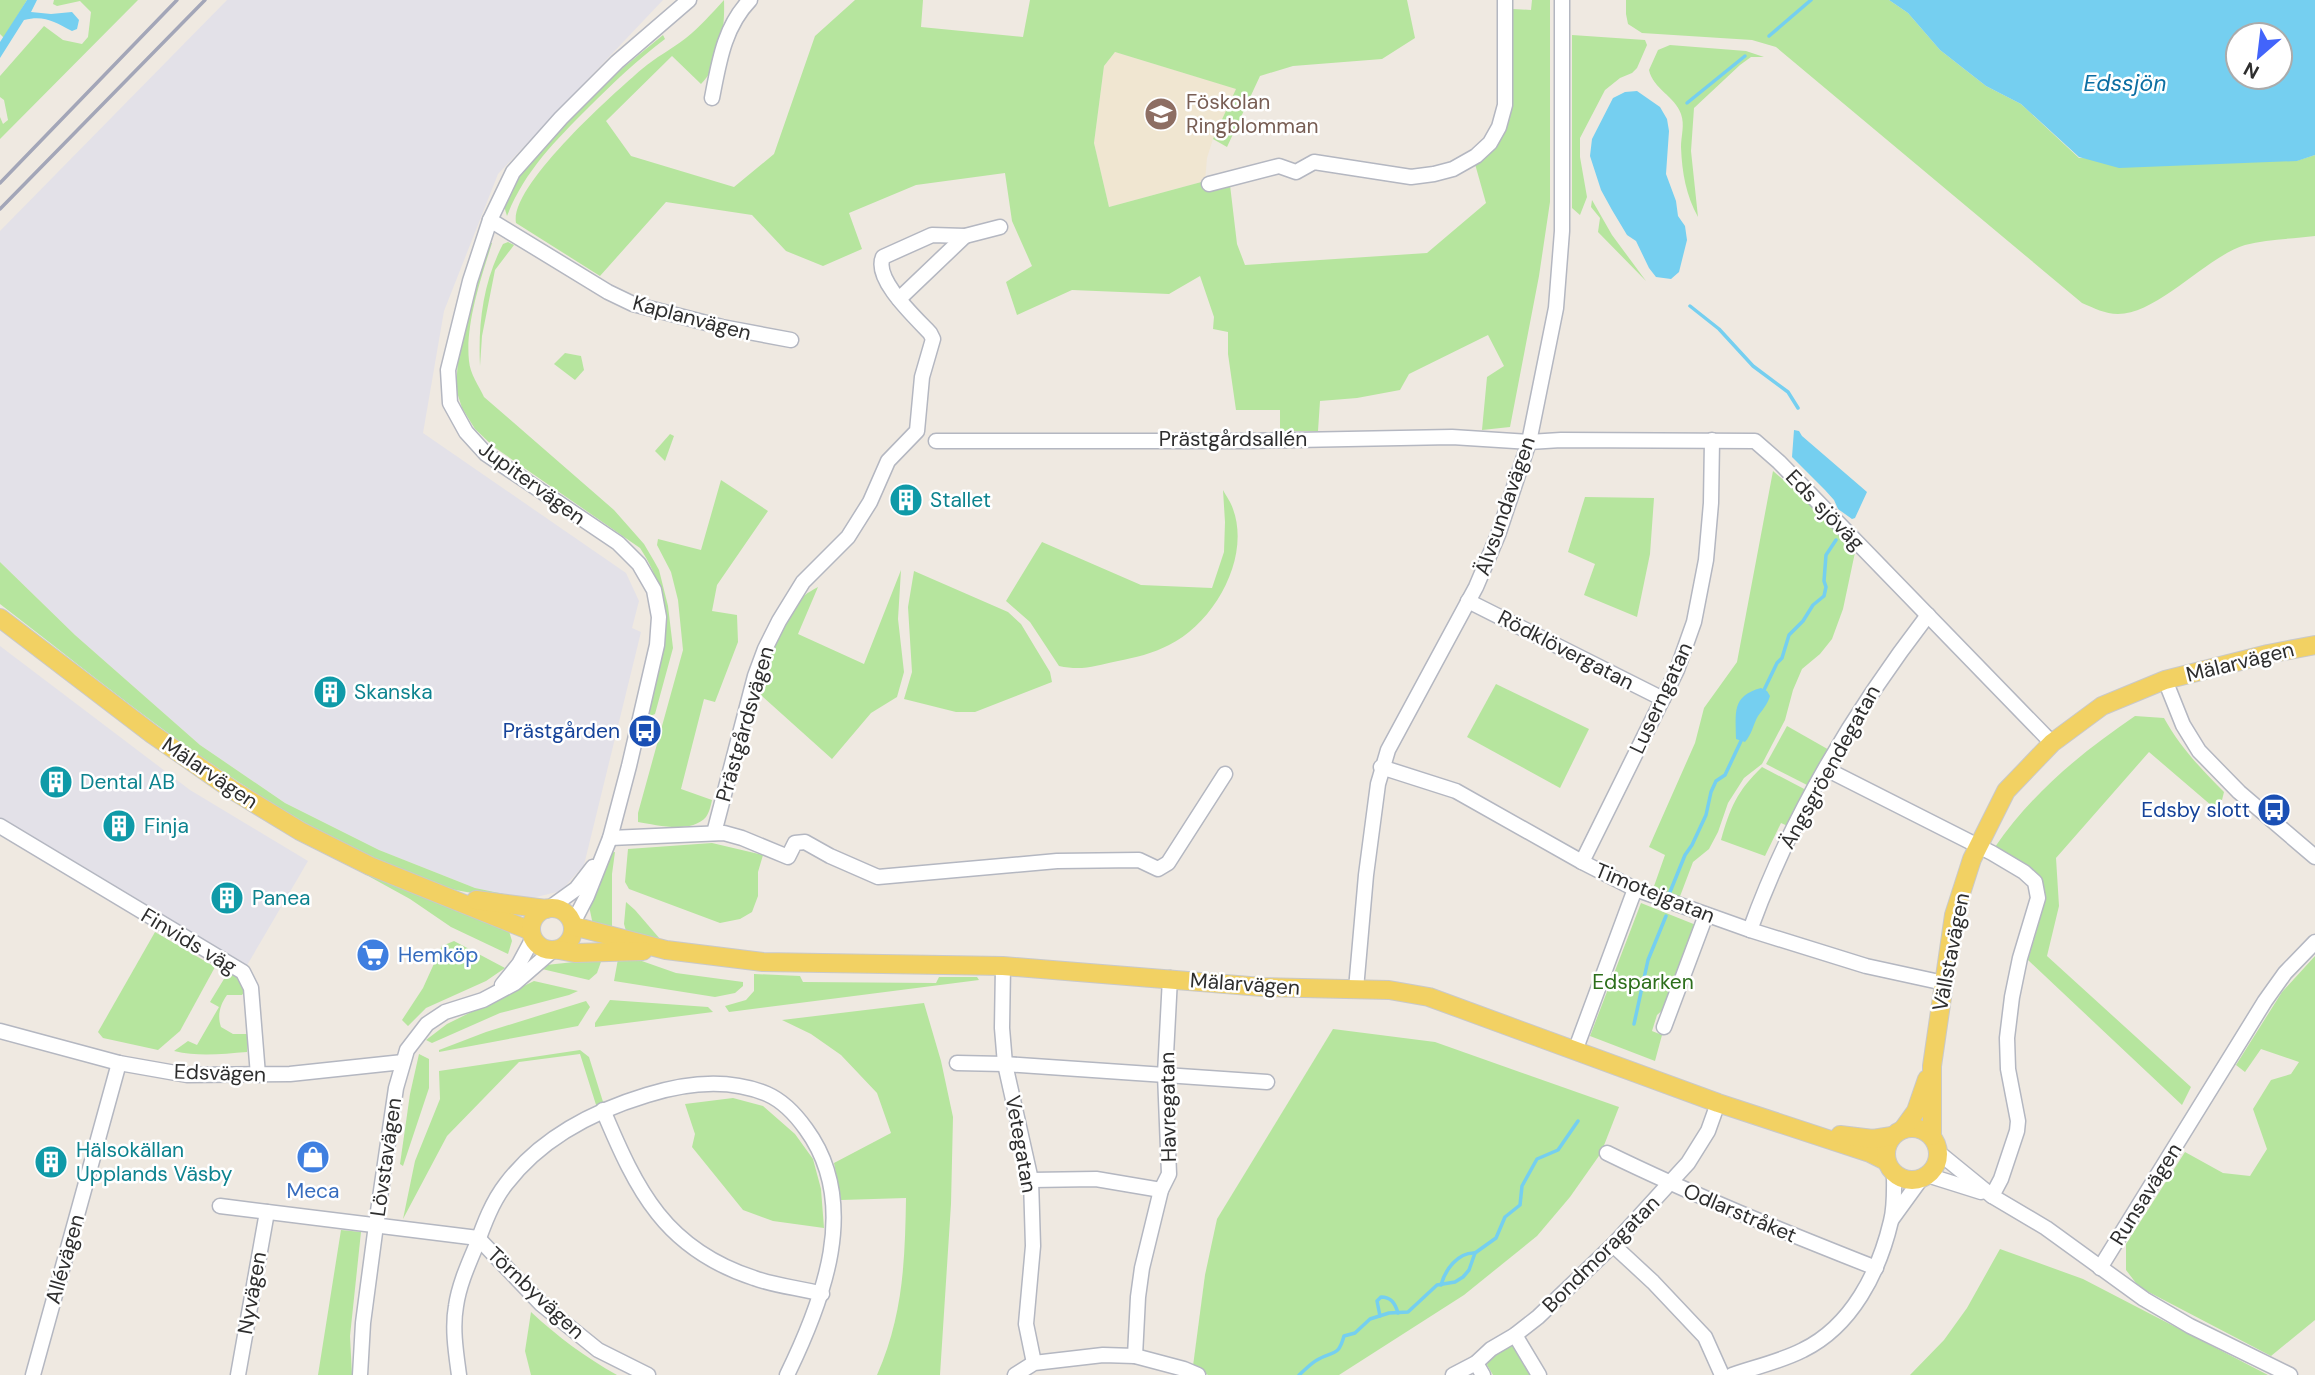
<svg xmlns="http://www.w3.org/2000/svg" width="2315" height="1375" font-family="'DM Sans',sans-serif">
  <rect width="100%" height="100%" fill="#efe9e1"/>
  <g fill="#e3e1e8">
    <polygon points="227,0 663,0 498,174 444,311 423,433 626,573 639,601 632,628 641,632 584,865 561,891 528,899 475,888 379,850 285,803 200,745 75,635 0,562 0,231"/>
    <polygon points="0,646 190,790 308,861 246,967 0,819"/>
  </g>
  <polygon fill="#f0e6d1" points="1115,52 1237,89 1213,139 1207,158 1205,181 1109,207 1094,143 1104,66"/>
  <g fill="#b6e59e">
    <polygon points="0,0 27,0 4,38 0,34"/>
    <polygon points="54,0 138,0 0,139 0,117 3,124 8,120 4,100 0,97 0,76 44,26 63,40 82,44 88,37 91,12 80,1 57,6 53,4"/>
    <path d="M 724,0 C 725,27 721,65 701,84 L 672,56 L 606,121 L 631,156 L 734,187 L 774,154 L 815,36 L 855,0 L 923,0 L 921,27 L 1023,37 L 1030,0 L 1407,0 L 1415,38 L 1382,59 L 1293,66 L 1260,76 L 1227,147 L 1213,139 L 1236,89 L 1115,52 L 1104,66 L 1094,143 L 1109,207 L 1205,181 L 1230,185 L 1237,244 L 1245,265 L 1427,253 L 1486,203 L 1475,164 L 1510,105 L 1513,9 L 1531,10 L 1532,0 L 1550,0 L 1550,202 L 1539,276 L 1510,427 L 1482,430 L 1487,377 L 1504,366 L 1488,335 L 1409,374 L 1400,390 L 1357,398 L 1320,401 L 1318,431 L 1280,431 L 1280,410 L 1236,410 L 1228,354 L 1228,332 L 1213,329 L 1214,317 L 1200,276 L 1169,294 L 1072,290 L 1017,315 L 1006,282 L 1032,266 L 1012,221 L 1005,173 L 916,185 L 849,213 L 862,249 L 823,266 L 786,251 L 752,215 L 666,202 L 600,276 L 516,223 C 509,186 614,93 642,69 C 656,57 672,49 686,38 C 700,27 712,13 724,0 Z"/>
    <path d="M 1626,0 L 1889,0 L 1908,13 L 1940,50 L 1986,86 L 2021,104 L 2079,158 L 2296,161 L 2315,155 L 2315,236 C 2293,239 2267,239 2245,245 C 2206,257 2158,314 2118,314 C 2105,314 2094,308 2082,303 L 1776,47 L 1752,40 L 1642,33 L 1628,24 L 1626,14 Z"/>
    <path d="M 663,35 L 665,39 C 637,60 613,83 588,108 C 555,141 524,172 507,216 L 504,206 L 522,170 L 549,139 L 602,85 Z"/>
    <polygon points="1572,35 1645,40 1647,45 1637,68 1632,73 1620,78 1605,90 1580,138 1580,157 1587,197 1580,215 1572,208"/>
    <path d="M 1670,45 L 1746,51 L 1764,57 L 1751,57 L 1740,65 L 1694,108 L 1691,151 L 1698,217 C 1686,195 1682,173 1681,147 C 1681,136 1685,125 1681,114 C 1675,96 1653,89 1649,70 L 1658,50 Z"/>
    <polygon points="1592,200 1612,235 1646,281 1598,232 1600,218 1591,207"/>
    <path d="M 508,242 L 514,245 L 495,270 L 482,336 L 480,366 C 478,324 483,282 503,244 Z"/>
    <path d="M 488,243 L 492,243 C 481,278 465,325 469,361 C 470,374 479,386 484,397 L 614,510 L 644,544 L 654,561 L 659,570 L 668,606 L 673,648 L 655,714 L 648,717 C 663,651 680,609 640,548 L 494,447 L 475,429 L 462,408 L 456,389 L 458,359 Z"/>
    <polygon points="565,353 581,356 584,370 575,380 554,364"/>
    <polygon points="670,434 674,436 665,461 655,451"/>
    <polygon points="1773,471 1857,543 1843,609 1832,639 1820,654 1802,669 1793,690 1785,720 1762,764 1744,778 1728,803 1718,832 1709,849 1693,862 1679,899 1653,889 1665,855 1649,847 1695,743 1704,708 1737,662"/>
    <path d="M 721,480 L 768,511 L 717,585 L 712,611 L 737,615 L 738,642 L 715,702 L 704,699 L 681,789 L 712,800 C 711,805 709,813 706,817 C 691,834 657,825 638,822 L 638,813 L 683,650 L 678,600 L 671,572 L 657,545 L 658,539 L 701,550 Z"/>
    <path d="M 1223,490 C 1226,496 1231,502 1233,509 C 1251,558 1214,623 1169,645 C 1154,653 1134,658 1118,661 C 1095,666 1082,671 1059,666 L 1030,622 L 1006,601 L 1042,542 L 1141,585 L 1212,588 L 1224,552 L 1225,522 Z"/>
    <polygon points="1585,497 1654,498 1650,554 1637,617 1584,595 1595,564 1568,552"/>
    <path d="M 0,562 L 75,635 L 200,745 L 285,803 L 379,850 L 475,888 L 528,899 C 503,896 466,894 444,887 C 276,828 139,711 0,604 Z"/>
    <path d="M 901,570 L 898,619 L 904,672 L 897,697 L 871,713 L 832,759 L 763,697 L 758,690 C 764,667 789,614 804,596 C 808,592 813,590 818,587 L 798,634 L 864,664 Z"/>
    <polygon points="914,571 1008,612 1021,624 1050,672 1052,682 975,712 956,712 904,699 912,672 908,607"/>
    <polygon points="1496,684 1589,729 1560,788 1467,737"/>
    <path d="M 2135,716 L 2164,718 C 2180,747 2201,769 2224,792 L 2219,812 L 2149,752 L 2056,858 L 2059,906 L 2047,956 L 2191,1087 L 2182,1105 L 2028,960 C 2035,932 2057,886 2029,866 C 2018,859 2006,853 1995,847 C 2032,793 2082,752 2135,716 Z"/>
    <polygon points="1787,726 1831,751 1811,787 1766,764"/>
    <path d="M 1762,767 L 1808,791 L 1790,827 L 1781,823 L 1765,856 L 1721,840 C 1730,808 1737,791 1762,767 Z"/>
    <polygon points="712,843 763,855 758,872 758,896 752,912 740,919 720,923 629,889 625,882 628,849"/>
    <polygon points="615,852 612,874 612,931 593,925 589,906 599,888 610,853"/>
    <polygon points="361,872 509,931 512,941 508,954 451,927 410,899"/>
    <polygon points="626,902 635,910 660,939 635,936 626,931 624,924"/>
    <polygon points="1641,903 1696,925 1666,1007 1657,1015 1652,1031 1662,1035 1655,1061 1590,1036"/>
    <polygon points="155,932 215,967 180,1031 158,1050 103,1038 98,1032"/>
    <polygon points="454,941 505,968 486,981 426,1008 408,1026 402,1020 423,988 442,946"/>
    <polygon points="2315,956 2315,1320 2271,1356 2139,1287 2126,1270 2126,1244 2185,1152 2223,1173 2250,1176 2267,1149 2253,1109 2271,1080 2291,1074 2299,1062 2261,1049 2245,1072 2236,1065 2282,992"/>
    <polygon points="602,959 597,973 589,980 542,969 546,965"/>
    <polygon points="618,959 639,960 676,973 743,982 743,986 735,993 715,997 614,981"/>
    <path d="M 227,974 L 236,975 L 245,991 L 242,995 L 227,995 C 220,1005 217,1015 221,1027 L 233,1034 L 249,1034 L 247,1052 C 222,1054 199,1057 174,1051 L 188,1041 L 197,1045 L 219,1007 L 210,1002 Z"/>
    <polygon points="754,974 800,976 803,982 936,983 939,977 977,977 979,980 729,1012 725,1006 746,1000 754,991"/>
    <polygon points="534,981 578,991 569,995 500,1013 432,1043 426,1040 447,1024"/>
    <polygon points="610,1000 708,1007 713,1012 595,1027 595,1023"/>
    <polygon points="586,1001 590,1007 578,1026 439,1052 439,1050 486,1032"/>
    <path d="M 924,1003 L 941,1061 L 953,1117 L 951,1204 L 940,1375 L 877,1375 C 903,1316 905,1262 906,1198 L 841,1200 L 834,1163 L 891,1133 L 877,1093 L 841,1055 L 811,1034 L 782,1020 Z"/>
    <polygon points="1333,1029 1435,1042 1619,1107 1601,1153 1570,1197 1537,1236 1464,1295 1339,1375 1208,1375 1193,1366 1205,1275 1217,1219"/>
    <polygon points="580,1050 589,1057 604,1105 597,1108 580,1054 519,1062 447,1136 403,1219 415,1161 440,1099 439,1071"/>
    <polygon points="419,1054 429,1059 429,1088 403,1166 400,1164 410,1094"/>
    <polygon points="733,1098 763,1106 795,1134 813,1159 821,1189 824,1228 773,1221 743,1210 692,1147 695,1134 685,1104"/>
    <polygon points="341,1230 361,1232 350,1336 352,1375 318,1375"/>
    <polygon points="2000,1249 2083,1279 2268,1375 1910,1375 1944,1340 1967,1308"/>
    <path d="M 531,1312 C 558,1337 585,1357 617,1375 L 531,1375 L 525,1351 Z"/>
    <polygon points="1512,1341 1534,1375 1493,1375 1487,1365 1489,1356"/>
  </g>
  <g fill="#75cff0" fill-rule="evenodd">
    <path d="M 27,0 L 37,0 L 31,12 L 51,14 L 72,12 L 79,20 L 77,29 L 72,31 C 54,22 45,15 24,20 L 0,58 L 0,42 Z"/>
    <path d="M 1889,0 L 2315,0 L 2315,155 L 2297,161 L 2119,168 L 2079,157 L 2021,104 L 1986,86 L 1940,50 L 1908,13 ZM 2238,35 L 2280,35 L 2280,77 L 2238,77 Z"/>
    <polygon points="1637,91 1660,107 1667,119 1669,131 1666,174 1676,201 1678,216 1685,226 1687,240 1679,272 1671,279 1656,277 1649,268 1636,241 1627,235 1612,210 1601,190 1590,156 1592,139 1613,98 1625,92"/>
    <polygon points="1794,430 1799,431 1802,436 1867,492 1855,518 1852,519 1838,509 1834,500 1825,490 1792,457"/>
    <path d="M 1761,688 L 1767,691 L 1770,696 C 1767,705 1763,709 1758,716 C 1753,725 1752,734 1745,742 L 1736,739 C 1736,713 1731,696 1761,688 Z"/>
  </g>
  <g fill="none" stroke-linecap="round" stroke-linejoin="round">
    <g stroke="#75cff0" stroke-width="3.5">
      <polyline points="1769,36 1811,0"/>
      <polyline points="1687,103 1745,56"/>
      <polyline points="1690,306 1719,329 1753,366 1788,392 1798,408"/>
      <polyline points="1764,690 1777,663 1782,658 1789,635 1803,621 1813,605 1824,596 1826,587 1824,581 1826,555 1836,540"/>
      <polyline points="1670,892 1685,855 1692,845 1706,815 1711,792 1716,781 1725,775 1741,741"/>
      <polyline points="1634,1024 1648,960 1666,916"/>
      <path d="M 1441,1285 C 1445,1270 1458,1252 1475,1253"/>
      <path d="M 1380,1316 L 1377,1301 L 1381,1297 C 1391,1297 1395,1303 1398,1313"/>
      <path d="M 1299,1375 C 1305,1370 1310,1364 1317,1360 C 1333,1350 1338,1358 1344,1336 L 1355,1333 L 1370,1319 L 1389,1313 L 1408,1312 L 1437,1285 L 1455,1282 L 1463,1277 L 1469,1270 L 1475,1253 L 1496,1238 L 1505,1217 L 1520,1205 L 1522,1186 L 1537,1159 L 1558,1150 L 1578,1121"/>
    </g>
    <defs>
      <g id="minor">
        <path d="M 712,98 C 719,62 724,27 750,0"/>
        <polyline points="1209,184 1279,166 1296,172 1314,162 1411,177 1434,174 1453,169 1476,156 1490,143 1499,127 1505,105 1505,0"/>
        <polyline points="490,220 608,292 633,304 722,327 791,340"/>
        <polyline points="899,299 965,236"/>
        <polyline points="936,441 1244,441 1452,437 1529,442 1561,440 1755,441 1779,462 2052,743"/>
        <polyline points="1468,601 1663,699"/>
        <polyline points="2165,680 2183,725 2199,751 2239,792 2315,857"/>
        <polyline points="1381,767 1456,791 1582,862 1635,889 1750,930 1866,966 1944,983"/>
        <polyline points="1826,769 1992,853 2024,872 2035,882 2038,898 2020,958 2012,997 2007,1038 2008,1069 2018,1121 2017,1131 2001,1179 1992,1196"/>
        <polyline points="0,826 243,972 251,988 258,1075"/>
        <path d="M 714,833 L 755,676 L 765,649 L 779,621 L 803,582 L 848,537 L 870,502 L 888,461 L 917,431 L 922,377 L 933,339 L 930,333 C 916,318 873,279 883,257 L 932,235 L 965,236 L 1000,227"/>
        <polyline points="610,838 724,833 742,838 788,857 795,843 805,842 830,856 878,877 1057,861 1139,860 1158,869 1168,863 1225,774"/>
        <polyline points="1582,862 1677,670 1694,622 1706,560 1711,503 1712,440"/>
        <polyline points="551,907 576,889 593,867"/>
        <polyline points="573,923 587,896 610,838 629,766 657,645 659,617 654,590 639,564 618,543 486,454 466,432 450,403 448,370 470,281 490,220 513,172 561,118 617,62 689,0"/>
        <path d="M 1750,930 C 1791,816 1855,710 1928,615"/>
        <polyline points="1003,966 1002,1028 1005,1064 1031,1180 1033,1246 1026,1324 1034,1363"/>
        <polyline points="502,985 519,964 533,938"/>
        <polyline points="1356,989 1366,875 1378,784 1388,750 1476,587 1498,535 1529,442 1556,308 1562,231 1562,0"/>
        <polyline points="1664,1027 1706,915"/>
        <polyline points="0,1031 119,1063 187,1075 290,1074 403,1062"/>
        <polyline points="1575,1051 1635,889"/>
        <polyline points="957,1063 1005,1064 1267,1082"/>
        <path d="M 603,1110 C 637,1191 665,1249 754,1278 C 776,1286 800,1288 822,1294"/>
        <polyline points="1938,1152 1992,1196 2046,1228 2144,1299 2190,1326 2290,1375"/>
        <path d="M 1607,1153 C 1695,1196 1785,1232 1876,1268"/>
        <polyline points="1927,1175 1981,1192"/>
        <polyline points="1031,1180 1096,1179 1161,1190"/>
        <polyline points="220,1206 478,1238 541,1304 598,1350 648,1375"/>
        <polyline points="1892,1219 1921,1179"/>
        <polyline points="1613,1245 1653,1282 1705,1337 1722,1375"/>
        <polyline points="2100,1268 2265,1001 2285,973 2315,942"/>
        <polyline points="1515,1335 1539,1375"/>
        <polyline points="1135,1356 1138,1297 1142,1268 1161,1190 1169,1174 1165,1074 1170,978"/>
        <polyline points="1476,1363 1483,1375"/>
        <polyline points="33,1375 119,1063"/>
        <polyline points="238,1375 267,1212"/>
        <polyline points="360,1375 363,1323 376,1225 396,1088 407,1050 427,1024 445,1012 483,1000 515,983 553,950"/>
        <path d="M 459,1375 C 456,1353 452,1328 456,1306 C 459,1285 468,1265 476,1246 C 484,1224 492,1202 506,1184 C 541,1138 594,1111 647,1095 C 685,1083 729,1078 767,1094 C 783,1101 796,1115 806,1129 C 861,1204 823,1301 787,1375"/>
        <polyline points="1015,1375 1034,1363 1103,1355 1135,1356 1184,1369 1198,1375"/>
        <polyline points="1453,1375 1476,1363 1491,1349 1515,1335 1538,1317 1613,1245 1688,1163 1708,1131 1718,1103"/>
        <path d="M 1732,1375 C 1755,1367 1782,1361 1803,1350 C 1852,1326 1879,1272 1891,1221 C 1895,1206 1894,1189 1894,1173"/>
      </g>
      <g id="major">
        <polyline points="0,618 152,734 231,789 300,831 370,866 531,931"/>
        <polyline points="476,900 546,909"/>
        <circle cx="552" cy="929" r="21"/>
        <polyline points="573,926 666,950 763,962 1003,966 1262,987 1389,990 1429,997 1718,1103 1870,1153 1886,1161"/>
        <polyline points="559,950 575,953 643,951"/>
        <circle cx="1912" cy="1154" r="26"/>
        <polyline points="1903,1129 1916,1111 1927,1079"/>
        <polyline points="1840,1135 1873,1139 1892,1136"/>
        <polyline points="1932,1136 1932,1066 1954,915 1972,859 2006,791 2052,743 2102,706 2165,680 2268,654 2315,645"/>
      </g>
    </defs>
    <use href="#minor" stroke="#b4b7c1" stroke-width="17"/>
    <use href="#major" stroke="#c9c9c9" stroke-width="20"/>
    <use href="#minor" stroke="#fff" stroke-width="14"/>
    <use href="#major" stroke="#f2d163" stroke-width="18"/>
    <g stroke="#a3a6b8" stroke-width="3.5">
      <polyline points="0,183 177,0"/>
      <polyline points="0,209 205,0"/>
    </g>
  </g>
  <defs>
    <symbol id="school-disc" viewBox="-11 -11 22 22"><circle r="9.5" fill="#8d6e63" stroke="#fff"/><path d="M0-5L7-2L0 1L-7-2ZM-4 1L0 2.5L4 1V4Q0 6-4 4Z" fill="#fff"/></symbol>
    <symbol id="building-disc" viewBox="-11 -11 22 22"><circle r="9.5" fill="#0f9aa8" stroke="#fff"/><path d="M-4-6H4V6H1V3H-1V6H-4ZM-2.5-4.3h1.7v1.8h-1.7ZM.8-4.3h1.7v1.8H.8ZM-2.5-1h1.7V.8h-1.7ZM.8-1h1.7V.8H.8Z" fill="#fff"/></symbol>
    <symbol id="bus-disc" viewBox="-11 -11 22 22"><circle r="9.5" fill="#1a4fb4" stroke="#fff"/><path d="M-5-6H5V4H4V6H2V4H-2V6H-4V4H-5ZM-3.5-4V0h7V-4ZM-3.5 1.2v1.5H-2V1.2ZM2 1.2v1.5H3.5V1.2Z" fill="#fff"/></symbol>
    <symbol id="supermarket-disc" viewBox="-11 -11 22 22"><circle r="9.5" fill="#3f7fe0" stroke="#fff"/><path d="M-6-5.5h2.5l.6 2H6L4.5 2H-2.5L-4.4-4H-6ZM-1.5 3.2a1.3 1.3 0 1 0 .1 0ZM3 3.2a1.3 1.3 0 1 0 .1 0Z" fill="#fff"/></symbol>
    <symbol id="shop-disc" viewBox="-11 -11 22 22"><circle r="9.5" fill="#3f7fe0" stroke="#fff"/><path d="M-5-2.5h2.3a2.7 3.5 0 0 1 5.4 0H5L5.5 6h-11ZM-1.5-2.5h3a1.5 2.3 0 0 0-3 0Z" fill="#fff"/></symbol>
  </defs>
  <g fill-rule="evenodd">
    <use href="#school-disc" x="1142" y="95" width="38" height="38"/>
    <use href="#building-disc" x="887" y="481" width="38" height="38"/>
    <use href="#building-disc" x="311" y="673" width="38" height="38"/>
    <use href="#bus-disc" x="626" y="712" width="38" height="38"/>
    <use href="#building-disc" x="37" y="763" width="38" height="38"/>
    <use href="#bus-disc" x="2255" y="791" width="38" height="38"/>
    <use href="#building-disc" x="100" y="807" width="38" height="38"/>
    <use href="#building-disc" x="208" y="879" width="38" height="38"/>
    <use href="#supermarket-disc" x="354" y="936" width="38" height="38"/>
    <use href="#shop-disc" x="294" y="1138" width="38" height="38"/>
    <use href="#building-disc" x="32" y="1143" width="38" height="38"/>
  </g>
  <g text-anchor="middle" stroke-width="5" stroke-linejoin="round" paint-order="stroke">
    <g font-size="21" fill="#785e54" stroke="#fff" text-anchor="start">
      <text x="1186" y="109">Föskolan<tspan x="1186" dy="24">Ringblomman</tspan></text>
    </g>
    <g font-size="21" fill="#2e2e2e" stroke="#fff">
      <text transform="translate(692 318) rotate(15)" y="7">Kaplanvägen</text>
      <text x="1233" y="446">Prästgårdsallén</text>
      <text transform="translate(532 483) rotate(36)" y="7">Jupitervägen</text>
      <text transform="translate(1505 506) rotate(-71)" y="7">Älvsundavägen</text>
      <text transform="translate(1825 510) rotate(46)" y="7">Eds sjöväg</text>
      <text transform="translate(1566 650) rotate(27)" y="7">Rödklövergatan</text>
      <text transform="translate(2240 662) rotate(-14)" y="7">Mälarvägen</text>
      <text transform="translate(1661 698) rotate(-65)" y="7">Luserngatan</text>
      <text transform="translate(745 724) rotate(-74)" y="7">Prästgårdsvägen</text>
      <text transform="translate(1830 767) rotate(-61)" y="7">Ängsgröendegatan</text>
      <text transform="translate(210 773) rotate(34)" y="7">Mälarvägen</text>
      <text transform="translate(1655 893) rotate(22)" y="7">Timotejgatan</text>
      <text transform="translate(189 941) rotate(31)" y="7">Finvids väg</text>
      <text transform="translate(1951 952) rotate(-79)" y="7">Vällstavägen</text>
      <text transform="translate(1245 984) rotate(4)" y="7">Mälarvägen</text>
      <text transform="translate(220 1073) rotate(2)" y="7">Edsvägen</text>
      <text transform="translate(1168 1107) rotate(-91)" y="7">Havregatan</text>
      <text transform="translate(1021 1144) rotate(80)" y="7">Vetegatan</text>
      <text transform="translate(386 1157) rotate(-82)" y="7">Lövstavägen</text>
      <text transform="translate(2146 1194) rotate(-58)" y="7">Runsavägen</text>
      <text transform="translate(1740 1213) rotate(23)" y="7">Odlarstråket</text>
      <text transform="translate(1601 1254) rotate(-45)" y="7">Bondmoragatan</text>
      <text transform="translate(65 1259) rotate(-74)" y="7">Allévägen</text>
      <text transform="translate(252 1293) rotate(-80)" y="7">Nyvägen</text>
      <text transform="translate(536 1293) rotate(43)" y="7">Törnbyvägen</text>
    </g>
    <g font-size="21" fill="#0d838f" stroke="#fff" text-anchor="start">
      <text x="930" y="507">Stallet</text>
      <text x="354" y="699">Skanska</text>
      <text x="80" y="789">Dental AB</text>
      <text x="144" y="833">Finja</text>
      <text x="252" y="905">Panea</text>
      <text x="76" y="1157">Hälsokällan<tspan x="76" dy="24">Upplands Väsby</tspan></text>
    </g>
    <g font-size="21" fill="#164399" stroke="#fff" text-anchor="end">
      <text x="620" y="738">Prästgården</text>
      <text x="2250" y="817">Edsby slott</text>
    </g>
    <g font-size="21" fill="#366cbe" stroke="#fff" text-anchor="start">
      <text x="398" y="962">Hemköp</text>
      <text x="313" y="1198" text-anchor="middle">Meca</text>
    </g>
    <g font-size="21" fill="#2c6e1b" stroke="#fff">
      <text x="1643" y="989">Edsparken</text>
    </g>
    <g font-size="23" font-style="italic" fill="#0d6fa3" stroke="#fff">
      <text x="2125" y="91">Edssjön</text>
    </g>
  </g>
  <g transform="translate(2259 56) rotate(208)"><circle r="33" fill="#ffffff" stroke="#ababab" stroke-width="2"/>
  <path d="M0-5L12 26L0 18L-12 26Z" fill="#4264fb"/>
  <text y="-10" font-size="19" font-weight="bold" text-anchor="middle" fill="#2e2e2e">N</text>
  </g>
</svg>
